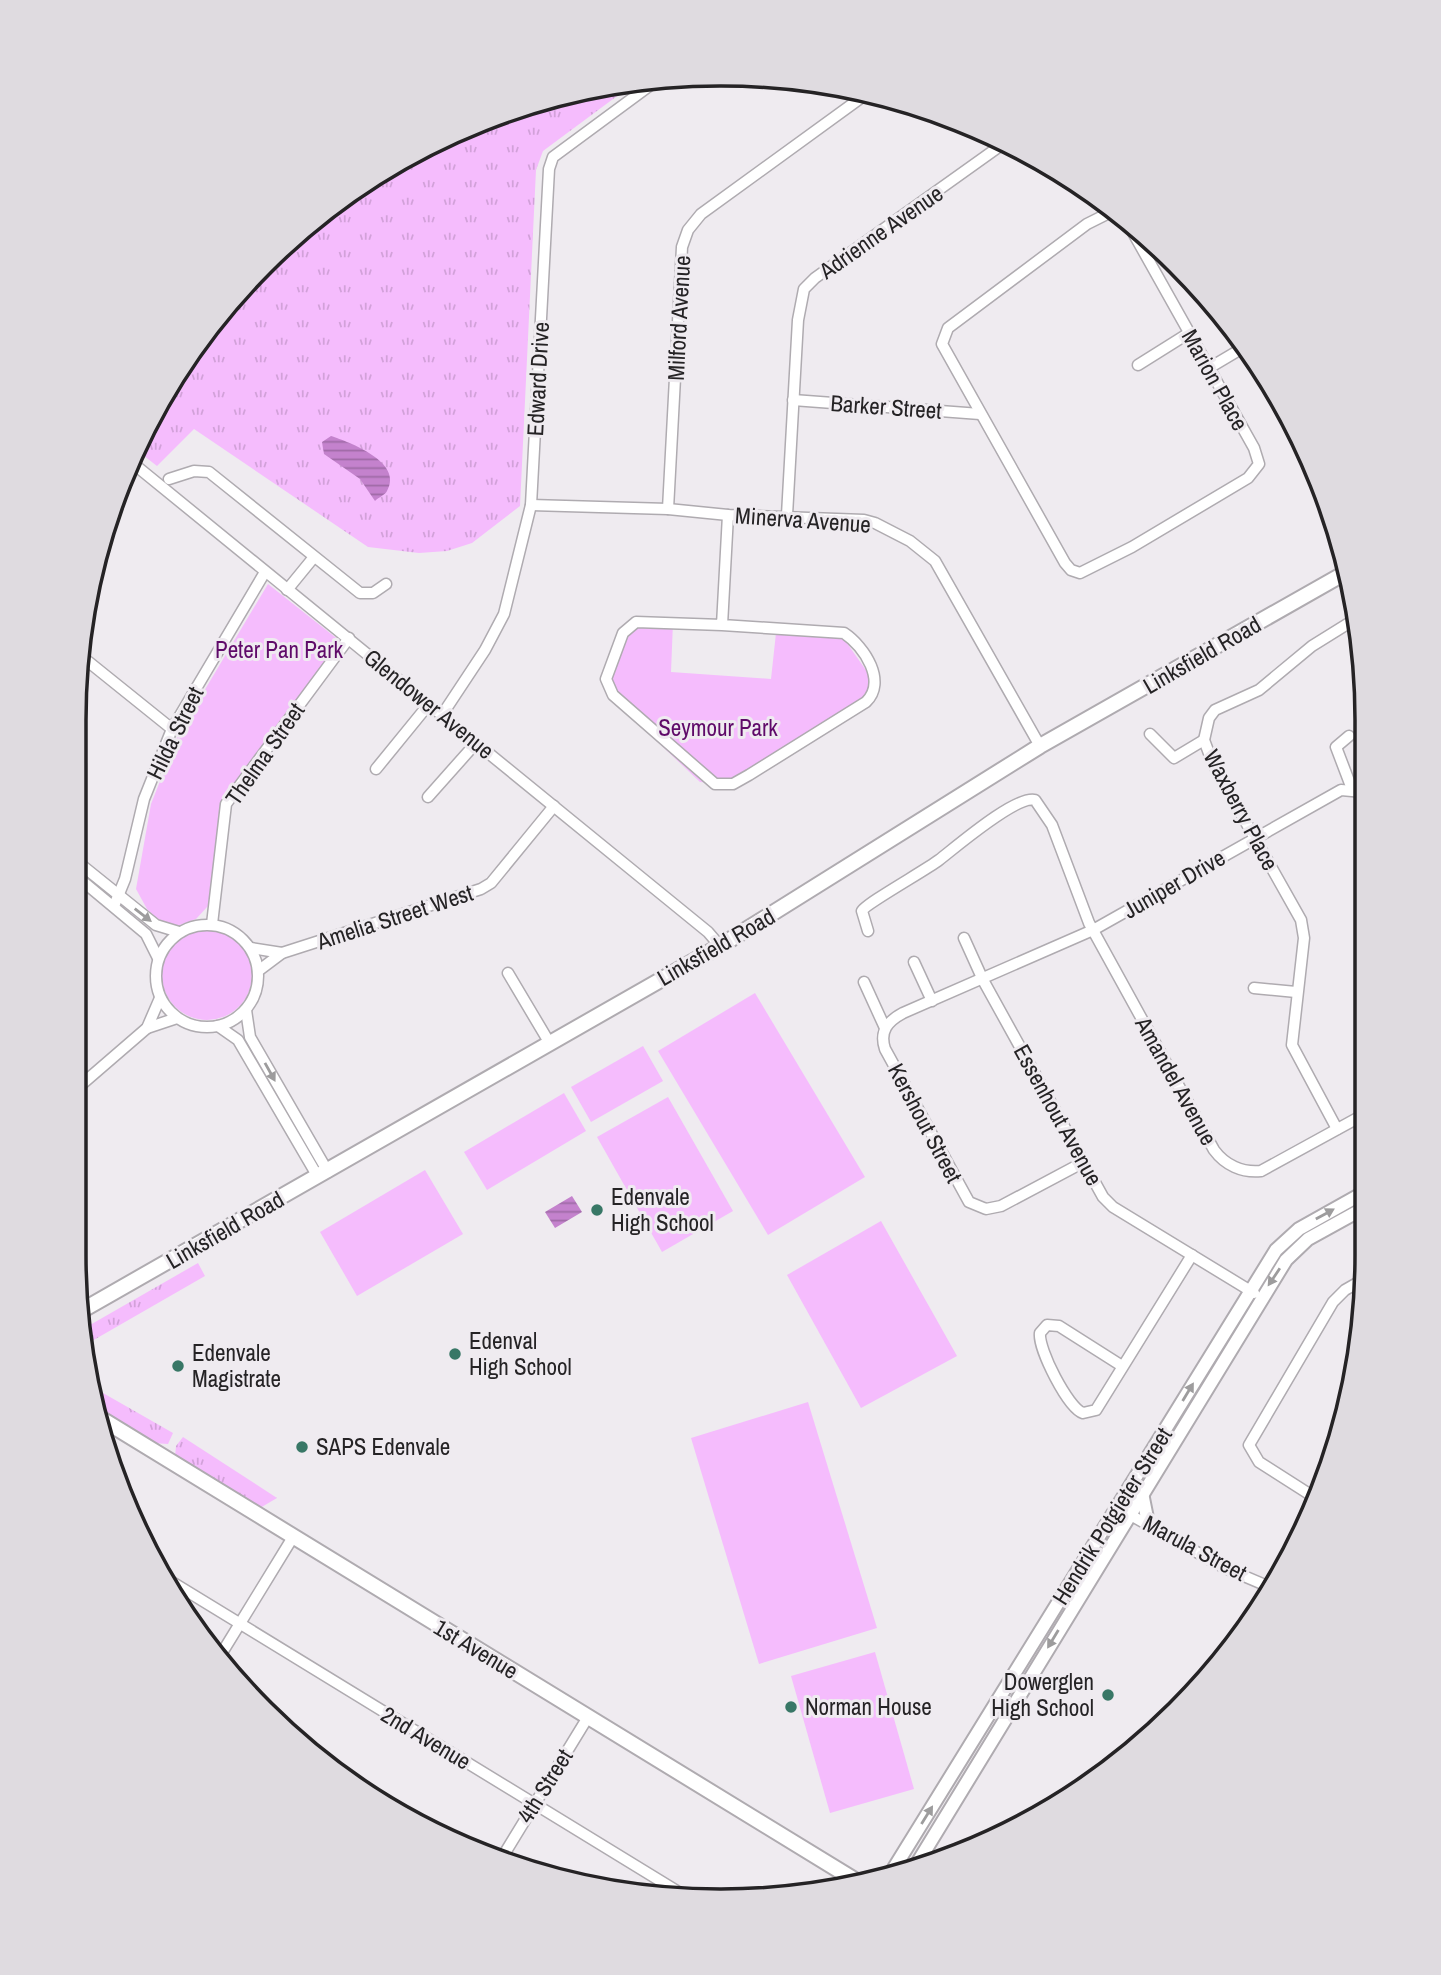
<svg xmlns="http://www.w3.org/2000/svg" width="1441" height="1975" font-family="'Archivo Narrow',sans-serif">
  <defs>
    <pattern id="grass-tufts" width="24" height="20" patternUnits="userSpaceOnUse" patternTransform="scale(1.75)"><rect width="24" height="20" fill="#f5bcfd"/><path d="M3 7l-1-3M5 7V3M7 7l1-3M15 17l-1-3M17 17v-4M19 17l1-3" fill="none" stroke="#d2a1d9"/></pattern>
    <pattern id="water-rules" width="6" height="5" patternUnits="userSpaceOnUse" patternTransform="scale(1.75)"><rect width="6" height="5" fill="#c482cd"/><path d="M0 2.5h6" fill="none" stroke="#9f6aa6"/></pattern>
  </defs>
  <rect width="100%" height="100%" fill="#efebf0"/>
  <g fill="url(#grass-tufts)">
    <polygon points="640,79 543,151 536,170 520,506 472,543 447,551 419,553 368,547 194,429 157,466 139,452 160,397 294,234 397,160 513,108"/>
    <polygon points="198,1263 205,1276 85,1345 83,1329"/>
    <polygon points="103,1393 173,1433 168,1444 153,1443 100,1410"/>
    <polygon points="183,1437 277,1498 260,1508 175,1457 176,1446"/>
  </g>
  <g fill="#f5bcfd">
    <polygon points="268,584 340,641 223,801 208,906 196,919 174,927 162,924 147,909 136,889 151,804 179,733"/>
    <polygon points="637,620 673,622 671,672 771,679 776,633 842,636 875,683 868,697 724,784 700,782 609,696 605,671"/>
    <circle cx="207" cy="975" r="45"/>
    <polygon points="755,993 865,1177 768,1235 658,1051"/>
    <polygon points="643,1046 663,1081 591,1122 571,1087"/>
    <polygon points="564,1093 586,1131 487,1190 464,1152"/>
    <polygon points="668,1097 733,1211 662,1252 597,1137"/>
    <polygon points="425,1170 463,1234 357,1296 320,1232"/>
    <polygon points="881,1221 957,1356 861,1408 787,1275"/>
    <polygon points="808,1402 877,1628 759,1664 691,1438"/>
    <polygon points="875,1652 914,1789 830,1813 791,1676"/>
  </g>
  <g fill="url(#water-rules)">
    <path d="M 331,436 C 349,442 404,462 387,491 C 385,495 379,497 375,501 L 360,479 L 324,454 L 322,442 Z"/>
    <polygon points="572,1196 582,1212 555,1228 545,1212"/>
  </g>
  <g fill="none" stroke-linecap="round" stroke-linejoin="round">
    <defs>
      <g id="minor">
        <polygon points="1109,213 1121,216 1131,229 1254,448 1259,464 1248,478 1132,547 1080,573 1071,570 1065,563 942,344 948,328 1087,224"/>
        <polyline points="1138,365 1189,333"/>
        <polyline points="1209,368 1241,349"/>
        <polyline points="793,400 980,414"/>
        <polyline points="135,465 654,888 708,932 720,946"/>
        <polyline points="169,479 194,471 209,472 360,593 373,593 386,584"/>
        <polyline points="531,505 668,509 728,515 864,520 875,523 910,541 935,561 1040,746"/>
        <polyline points="668,509 682,247 688,230 701,214 869,92"/>
        <polyline points="787,515 798,320 804,289 815,278 1007,141"/>
        <polyline points="287,590 314,557"/>
        <path d="M 722,625 L 636,622 L 623,633 L 606,679 L 613,695 L 715,784 L 733,784 L 749,775 L 866,702 C 887,682 865,647 844,633 L 722,625 L 728,515"/>
        <polyline points="80,655 172,729"/>
        <polyline points="442,715 485,650 504,614 531,505 549,169 553,157 660,78"/>
        <polyline points="1150,734 1174,758 1204,740"/>
        <polyline points="1349,736 1336,747 1352,789"/>
        <polyline points="376,769 429,704"/>
        <polyline points="428,797 476,743"/>
        <polyline points="74,859 156,925 179,932"/>
        <polyline points="74,874 146,934 158,958"/>
        <polyline points="114,906 125,879 144,799 172,729 265,572"/>
        <polyline points="212,924 226,804 349,638"/>
        <circle cx="207" cy="976" r="51"/>
        <path d="M 868,931 L 862,911 C 865,904 926,870 939,860 C 956,847 1016,795 1035,800 L 1052,825 L 1089,923 L 1214,1150 C 1225,1165 1242,1173 1261,1171 L 1365,1114"/>
        <polyline points="964,938 983,980 1103,1197 1113,1207 1254,1293"/>
        <polyline points="251,948 282,953"/>
        <polyline points="914,962 932,1001"/>
        <polyline points="258,971 282,953 481,889 491,883 554,806"/>
        <polyline points="508,973 549,1042"/>
        <polyline points="864,982 885,1028"/>
        <polyline points="1254,988 1296,992"/>
        <polyline points="246,1010 250,1037 328,1172"/>
        <polyline points="218,1026 238,1040 318,1177"/>
        <polyline points="147,1028 177,1018"/>
        <polyline points="74,1068 87,1079"/>
        <polyline points="74,1091 147,1028 160,998"/>
        <polyline points="1337,1129 1292,1045 1304,938 1301,920 1213,764 1204,740 1209,718 1215,710 1259,690 1312,646 1357,618"/>
        <path d="M 1082,1163 L 1001,1206 L 986,1209 L 969,1202 L 885,1049 C 879,1031 888,1021 903,1013 L 1093,930 L 1341,790 L 1363,792"/>
        <path d="M 1122,1366 L 1059,1326 L 1047,1325 L 1040,1333 C 1038,1349 1068,1408 1083,1413 L 1096,1410 L 1192,1255"/>
        <polyline points="1317,1499 1259,1462 1249,1445 1333,1302 1345,1290 1366,1278"/>
        <polyline points="1118,1508 1225,1568 1272,1588"/>
        <polyline points="1295,1550 1308,1520"/>
        <polyline points="167,1579 685,1896"/>
        <polyline points="220,1656 293,1537"/>
        <polyline points="503,1856 588,1717"/>
      </g>
      <g id="tertiary">
        <polyline points="1142,1493 1148,1523"/>
        <polyline points="915,1867 1286,1260 1308,1239 1366,1207"/>
        <polyline points="891,1873 1276,1250 1299,1229 1365,1192"/>
      </g>
      <g id="secondary">
        <polyline points="81,1311 720,946 1040,746 1345,573"/>
        <polyline points="95,1415 858,1882"/>
      </g>
    </defs>
    <use href="#minor" stroke="#afabb0" stroke-width="13"/>
    <use href="#tertiary" stroke="#afabb0" stroke-width="16"/>
    <use href="#secondary" stroke="#afabb0" stroke-width="18"/>
    <use href="#minor" stroke="#fff" stroke-width="10"/>
    <use href="#tertiary" stroke="#fff" stroke-width="12"/>
    <use href="#secondary" stroke="#fff" stroke-width="14"/>
  </g>
  <defs><path id="oneway-solid" d="M-6-.8H1V-3.2L6.5 0L1 3.2V.8H-6Z" transform="scale(1.75)"/></defs>
  <g fill="#9d9c9d">
    <use href="#oneway-solid" transform="translate(143 915) rotate(38)"/>
    <use href="#oneway-solid" transform="translate(270 1072) rotate(61)"/>
    <use href="#oneway-solid" transform="translate(1325 1214) rotate(-29)"/>
    <use href="#oneway-solid" transform="translate(1274 1277) rotate(124)"/>
    <use href="#oneway-solid" transform="translate(1188 1392) rotate(-59)"/>
    <use href="#oneway-solid" transform="translate(1053 1639) rotate(121)"/>
    <use href="#oneway-solid" transform="translate(927 1815) rotate(-58)"/>
  </g>
  <g fill="#387766" stroke="#efebf0" stroke-width="2.5">
    <circle cx="597" cy="1210" r="7"/>
    <circle cx="455" cy="1354" r="7"/>
    <circle cx="178" cy="1366" r="7"/>
    <circle cx="302" cy="1447" r="7"/>
    <circle cx="1108" cy="1695" r="7"/>
    <circle cx="791" cy="1707" r="7"/>
  </g>
  <g text-anchor="middle" stroke-width="6" stroke-linejoin="round" paint-order="stroke">
    <g font-size="23" fill="#252325" stroke="#efebf0">
      <text transform="translate(881 232) rotate(-35)" y="8">Adrienne Avenue</text>
      <text transform="translate(679 318) rotate(-87)" y="8">Milford Avenue</text>
      <text transform="translate(538 379) rotate(-87)" y="8">Edward Drive</text>
      <text transform="translate(1215 380) rotate(61)" y="8">Marion Place</text>
      <text transform="translate(886 407) rotate(4)" y="8">Barker Street</text>
      <text transform="translate(803 520) rotate(4)" y="8">Minerva Avenue</text>
      <text transform="translate(1202 655) rotate(-30)" y="8">Linksfield Road</text>
      <text transform="translate(429 704) rotate(39)" y="8">Glendower Avenue</text>
      <text transform="translate(175 733) rotate(-64)" y="8">Hilda Street</text>
      <text transform="translate(265 754) rotate(-55)" y="8">Thelma Street</text>
      <text transform="translate(1241 810) rotate(62)" y="8">Waxberry Place</text>
      <text transform="translate(1174 884) rotate(-30)" y="8">Juniper Drive</text>
      <text transform="translate(395 917) rotate(-18)" y="8">Amelia Street West</text>
      <text transform="translate(716 947) rotate(-30)" y="8">Linksfield Road</text>
      <text transform="translate(1176 1081) rotate(61)" y="8">Amandel Avenue</text>
      <text transform="translate(1058 1115) rotate(61)" y="8">Essenhout Avenue</text>
      <text transform="translate(925 1123) rotate(62)" y="8">Kershout Street</text>
      <text transform="translate(225 1230) rotate(-30)" y="8">Linksfield Road</text>
      <text transform="translate(1112 1516) rotate(-58)" y="8">Hendrik Potgieter Street</text>
      <text transform="translate(1195 1548) rotate(28)" y="8">Marula Street</text>
      <text transform="translate(476 1649) rotate(31)" y="8">1st Avenue</text>
      <text transform="translate(426 1738) rotate(31)" y="8">2nd Avenue</text>
      <text transform="translate(545 1786) rotate(-58)" y="8">4th Street</text>
    </g>
    <g font-size="23" fill="#5f0a69" stroke="#efebf0">
      <text x="279" y="658">Peter Pan Park</text>
      <text x="718" y="736">Seymour Park</text>
    </g>
    <g font-size="23" fill="#252325" stroke="#efebf0" text-anchor="start">
      <text x="611" y="1205">Edenvale<tspan x="611" dy="26">High School</tspan></text>
      <text x="469" y="1349">Edenval<tspan x="469" dy="26">High School</tspan></text>
      <text x="192" y="1361">Edenvale<tspan x="192" dy="26">Magistrate</tspan></text>
      <text x="316" y="1455">SAPS Edenvale</text>
      <text x="1094" y="1690" text-anchor="end">Dowerglen<tspan x="1094" dy="26">High School</tspan></text>
      <text x="805" y="1715">Norman House</text>
    </g>
  </g>
  <path d="M0 0H1441V1975H0ZM720 86H721A634 634 0 0 1 1355 720V1255A634 634 0 0 1 721 1889H720A634 634 0 0 1 86 1255V720A634 634 0 0 1 720 86Z" fill="#dfdbe0" fill-rule="evenodd"/>
  <path fill="none" stroke="#252325" stroke-width="3.5" d="M720 86H721A634 634 0 0 1 1355 720V1255A634 634 0 0 1 721 1889H720A634 634 0 0 1 86 1255V720A634 634 0 0 1 720 86Z"/>
</svg>
